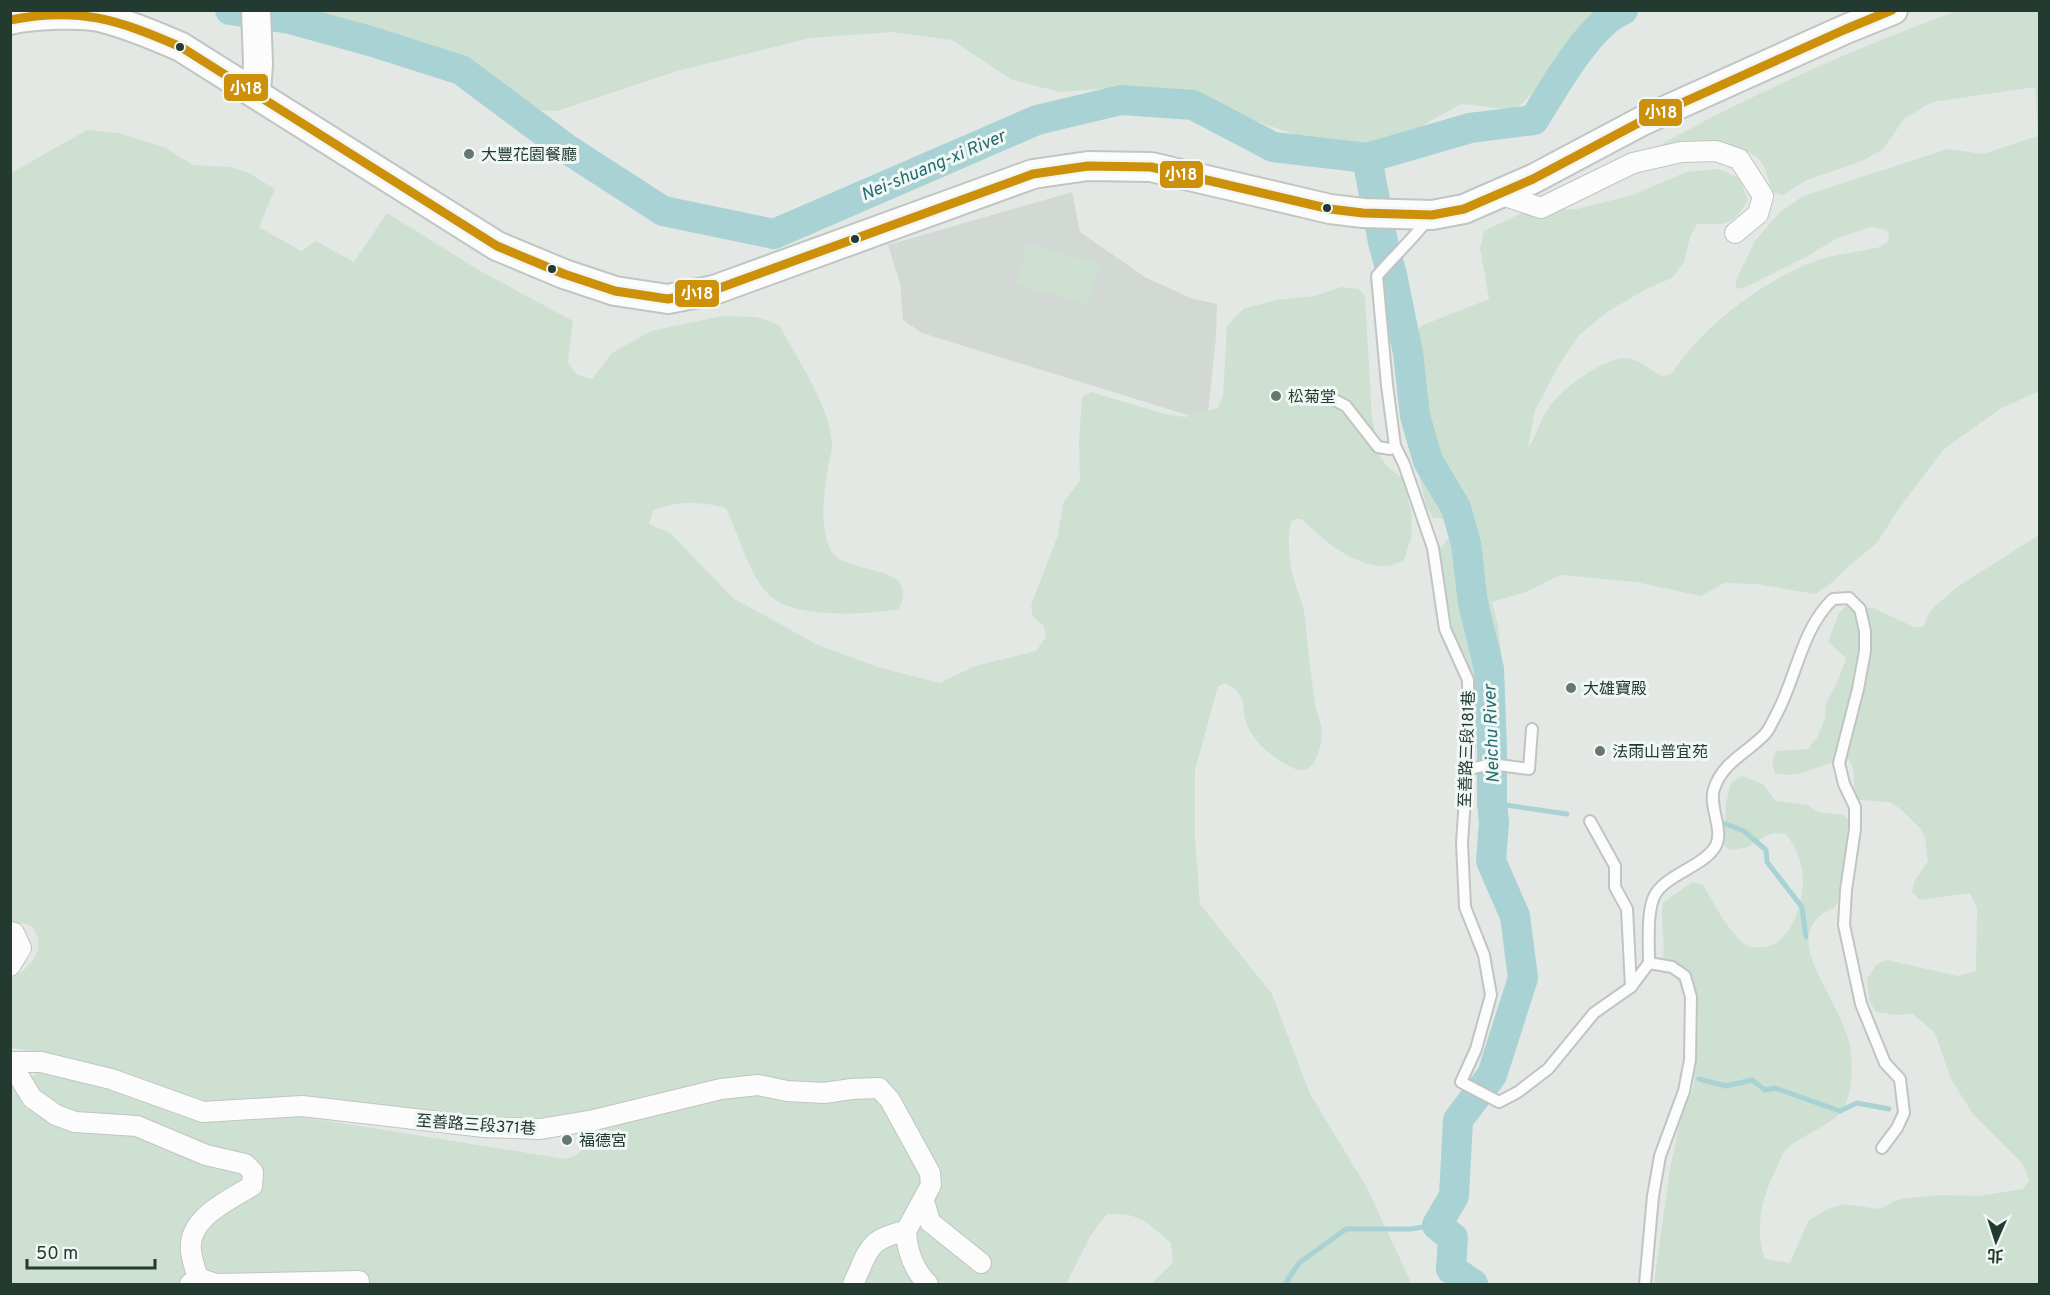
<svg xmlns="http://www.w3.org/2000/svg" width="2050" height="1295" font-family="Overpass,'Noto Sans TC',sans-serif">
  <rect width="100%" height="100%" fill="#e3e8e5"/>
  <polygon fill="#d2d9d5" points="1072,192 1080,232 1145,277 1190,298 1217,304 1216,337 1207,421 922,333 903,320 900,283 888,245"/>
  <g fill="#cee0d1">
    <polygon points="298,11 1605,11 1588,24 1555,57 1541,85 1515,110 1461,104 1415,130 1372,145 1311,140 1261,123 1200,96 1140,86 1060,92 1012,80 952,40 893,32 810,38 677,71 557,111 534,110 489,73 413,42 307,16"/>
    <path d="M 1957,11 L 2039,11 L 2039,391 L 2000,409 L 1944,449 L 1902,504 L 1876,544 L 1850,565 L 1830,584 L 1815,594 L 1756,584 L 1724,583 L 1701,596 L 1636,582 L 1560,575 L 1526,592 L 1492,602 L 1498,626 L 1502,659 L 1496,726 L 1486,725 L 1475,717 L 1472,706 L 1472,676 L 1452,627 L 1443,595 L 1439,550 L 1448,539 L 1470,530 L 1473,522 L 1472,514 L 1447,519 L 1433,518 L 1426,505 L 1404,412 L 1401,356 L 1411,335 L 1423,325 L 1489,299 L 1480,248 L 1484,231 L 1526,211 L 1577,209 L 1633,195 L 1686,172 L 1719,169 L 1739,178 L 1748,200 C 1733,226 1725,225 1697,224 L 1690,237 L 1684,262 L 1672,278 L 1648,288 L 1607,312 L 1579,335 L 1559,365 L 1535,410 L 1528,448 C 1537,436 1540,419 1549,407 C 1561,389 1604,358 1625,358 C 1640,359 1650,370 1662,376 L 1672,374 C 1701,326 1768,277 1821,259 C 1840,253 1861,252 1880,247 L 1888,242 L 1889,235 L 1885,230 L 1871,227 L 1837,238 L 1808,256 L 1742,289 L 1736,287 L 1736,280 L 1755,241 L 1779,213 L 1803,196 L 1948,149 L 1983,154 L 2038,136 L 2035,87 L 1932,102 L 1904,119 L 1883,149 L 1862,161 L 1807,180 L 1783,195 L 1774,193 C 1768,183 1768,171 1761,162 C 1744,137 1673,150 1647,152 C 1746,97 1851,49 1957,11 Z"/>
    <path d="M 87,130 L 118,133 L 164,147 L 193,165 L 229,167 L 247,172 L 275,189 L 259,227 L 301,251 L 316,241 L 354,262 L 387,213 L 482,272 L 573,321 L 568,362 L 576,374 L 592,379 L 612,353 L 651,331 L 722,316 L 756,317 L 779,325 C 796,357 832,409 832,445 C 832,452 829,460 828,468 C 824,494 820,518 828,544 C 839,581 922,557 899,609 C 866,615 793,619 769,595 C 749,575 738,533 726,508 C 699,501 679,501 653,510 L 649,524 L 670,533 L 733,598 L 816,644 L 877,667 L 940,683 L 975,666 L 1036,651 L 1046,637 L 1044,626 L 1033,617 L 1031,605 L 1058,535 L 1063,503 L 1080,480 L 1079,439 L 1082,397 L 1091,392 L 1165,414 L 1185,417 L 1218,408 L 1223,396 L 1227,326 L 1243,309 L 1276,300 L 1315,296 L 1341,287 L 1359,289 L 1365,296 L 1372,418 L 1380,456 L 1387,466 L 1402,478 L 1412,515 L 1411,538 L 1404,560 C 1399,562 1392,566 1386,566 C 1353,567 1324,540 1301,519 L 1295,519 L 1291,522 C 1287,538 1289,557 1292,572 C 1294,583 1299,593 1302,603 C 1307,623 1307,646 1310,667 C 1312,680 1313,694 1316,708 C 1317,714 1320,719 1321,725 C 1324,741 1316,780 1293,768 C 1276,760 1257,745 1249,729 C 1239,708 1251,696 1225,683 L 1218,686 L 1195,770 L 1195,838 L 1200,904 L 1272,994 L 1310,1094 L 1367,1188 L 1409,1278 L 1411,1284 L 1151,1284 L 1173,1263 L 1171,1243 C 1148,1223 1139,1212 1107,1214 L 1091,1235 L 1066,1284 L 11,1284 L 10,1072 L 27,1079 L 41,1071 L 115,1090 L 190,1115 L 217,1119 L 297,1116 L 565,1159 C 583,1156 592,1142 582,1125 L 568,1118 L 428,1115 L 368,1105 L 283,1102 L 242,1105 L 196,1103 L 104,1069 L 37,1052 L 11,1048 L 11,979 C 27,970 45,953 36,933 C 34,928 31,925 25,924 C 21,923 15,923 10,923 L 11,173 Z"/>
    <polygon points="1027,244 1099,264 1088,304 1016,284"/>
    <path d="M 2039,535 L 2039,1284 L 1654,1284 L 1670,1169 L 1680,1122 L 1694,1086 L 1698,1027 L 1695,985 L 1690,973 L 1663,958 C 1666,938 1659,921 1663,903 L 1692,882 L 1703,885 C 1714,903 1731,938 1750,947 C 1754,948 1759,947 1764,947 C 1790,944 1801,908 1803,885 C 1804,867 1797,848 1786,834 C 1767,831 1765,837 1750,846 C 1744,849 1736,849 1730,850 L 1724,845 L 1726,801 L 1731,783 L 1742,776 L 1763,784 L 1776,801 L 1807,805 L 1818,812 L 1844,815 L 1849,821 L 1840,896 L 1835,907 C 1786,928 1817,970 1833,1003 C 1839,1015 1845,1028 1849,1041 C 1852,1052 1852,1070 1851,1082 C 1847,1126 1817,1124 1788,1148 C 1783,1152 1780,1161 1777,1167 C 1762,1196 1754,1229 1765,1259 L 1790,1263 L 1808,1221 L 1828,1209 L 1843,1204 L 1880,1209 L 1899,1199 L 1939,1195 L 1979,1196 L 2023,1189 L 2029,1180 L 2022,1163 L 1973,1114 L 1951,1079 L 1935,1033 L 1913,1014 L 1896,1015 L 1876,1012 L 1869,1000 L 1867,979 L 1876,965 L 1887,960 L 1958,976 L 1976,971 L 1977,908 L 1970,893 L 1920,900 L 1912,892 L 1914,882 L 1928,861 L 1925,838 L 1920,828 L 1902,810 L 1890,802 L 1859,800 C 1849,786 1859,774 1849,760 C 1843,761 1836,761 1830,763 C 1811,769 1797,779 1775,773 C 1772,764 1771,759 1777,751 L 1808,749 L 1818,736 L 1825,718 L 1826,703 L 1838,681 L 1846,658 L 1828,642 L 1839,613 L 1846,606 L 1873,608 L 1914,627 L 1923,627 L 1931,610 L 1957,587 Z"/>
  </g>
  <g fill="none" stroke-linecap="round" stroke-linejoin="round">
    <g stroke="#a8d2d3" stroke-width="5">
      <polyline points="288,10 290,19"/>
      <polyline points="1492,803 1567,814"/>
      <polyline points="1723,823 1744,831 1766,850 1767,862 1802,907 1806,937"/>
      <polyline points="1699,1079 1726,1086 1752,1080 1765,1090 1775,1088 1840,1111 1857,1103 1889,1109"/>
      <polyline points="1285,1284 1299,1263 1346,1229 1410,1229 1437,1225"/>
    </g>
    <g stroke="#a8d2d3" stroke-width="30">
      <path d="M 230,10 L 290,19 L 370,41 L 461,70 L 567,149 L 663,211 L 774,234 L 1037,120 L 1121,100 L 1193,105 L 1273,147 L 1367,158 L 1470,128 L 1534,120 C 1553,89 1590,23 1623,10"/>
      <polyline points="1367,158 1383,242 1392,275 1408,353 1415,416 1428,461 1456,508 1466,544 1473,603 1489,669 1492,748 1492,803 1494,822 1491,861 1515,916 1523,978 1492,1075 1458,1120 1454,1196 1437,1225 1453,1238 1451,1269 1473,1284"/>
    </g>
    <defs>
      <g id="lane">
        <path d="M 1429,218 C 1413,239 1394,256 1377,276 L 1387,385 L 1395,446 L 1404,464 L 1433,548 L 1445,629 L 1468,680 L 1469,738 L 1462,843 L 1465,907 L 1484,955 L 1491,995 L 1476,1049 L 1461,1082 L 1499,1102 L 1518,1092 L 1548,1069 L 1594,1013 L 1631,987 L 1649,963"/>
        <polyline points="1327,396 1346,406 1378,447 1390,449 1395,446"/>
        <polyline points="1466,770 1491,764 1529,769 1532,729"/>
        <polyline points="1590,821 1615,866 1615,887 1627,909 1631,987"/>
        <path d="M 1649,963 C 1649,944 1647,916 1653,899 C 1662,875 1702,868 1715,847 C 1725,831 1708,806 1714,789 C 1722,762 1749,752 1766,733 C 1770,728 1772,722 1775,717 C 1796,680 1801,629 1833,599 L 1849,598 L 1860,609 L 1865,631 L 1865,651 L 1858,689 L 1839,763 L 1844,784 L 1855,807 L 1855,829 L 1846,890 L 1844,925 L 1861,1004 L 1885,1063 L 1900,1079 L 1904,1113 L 1897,1128 L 1882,1148"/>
        <polyline points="1645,1284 1653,1196 1660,1156 1684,1091 1690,1060 1691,997 1685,976 1672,967 1649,963"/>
      </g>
      <g id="street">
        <polyline points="1499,194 1541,208 1633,163 1681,152 1716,151 1739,159 1763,196 1758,214 1735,233"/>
        <polyline points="10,932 14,933 21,948 10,966"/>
        <path d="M 10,1062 L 41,1062 L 111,1079 L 203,1112 L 302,1106 L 484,1127 L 540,1129 L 594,1120 L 721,1089 L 758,1085 L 787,1091 L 824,1093 L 852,1089 L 879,1088 L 890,1100 L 930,1173 L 931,1185 L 906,1231 C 866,1239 869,1251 853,1284"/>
        <path d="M 10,1062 L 32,1098 L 56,1115 L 75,1122 L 137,1126 L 206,1155 L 245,1164 L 253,1172 L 252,1186 C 229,1200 187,1218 191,1251 C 192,1260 195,1269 198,1278 L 190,1284"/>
        <polyline points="924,1201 930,1222 981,1263"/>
        <path d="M 906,1231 C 907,1251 914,1270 928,1284"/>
        <polyline points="198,1278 216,1284 359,1281"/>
      </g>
      <g id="secondary">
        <polyline points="256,10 258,63 256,94"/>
        <path d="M 10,20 C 30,15 84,12 103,18 C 130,25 156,36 181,47 L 497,246 L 564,274 L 615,291 L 668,299 L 714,290 L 1033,174 L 1088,166 L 1151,167 L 1330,209 L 1363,213 L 1432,215 L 1464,209 L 1533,179 L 1642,121 L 1846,29 L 1893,10"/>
      </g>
    </defs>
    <use href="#lane" stroke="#c0c5c2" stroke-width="14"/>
    <use href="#street" stroke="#c0c5c2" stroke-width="22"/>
    <use href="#secondary" stroke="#c0c6c2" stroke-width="32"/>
    <use href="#lane" stroke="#fbfcfb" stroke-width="10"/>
    <use href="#street" stroke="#fbfcfb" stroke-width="20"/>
    <use href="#secondary" stroke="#fbfcfb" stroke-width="28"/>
    <defs>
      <path id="bus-1" d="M 10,20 C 79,6 119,20 181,47 L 497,246 L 564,274 L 615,291 L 668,299 L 714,290 L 1033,174 L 1088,166 L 1151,167 L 1330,209 L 1363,213 L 1432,215 L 1464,209 L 1533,179 L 1642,121 L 1846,29 L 1892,10"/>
    </defs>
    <use href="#bus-1" stroke="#f1f7f4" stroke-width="14"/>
    <use href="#bus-1" stroke="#cd900a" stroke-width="9"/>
  </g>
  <g fill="#233a31" stroke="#f1f7f4" stroke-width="2">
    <circle cx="180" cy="47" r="5"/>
    <circle cx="1327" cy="208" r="5"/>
    <circle cx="855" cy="239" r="5"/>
    <circle cx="552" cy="269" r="5"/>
  </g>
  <g fill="#667770" stroke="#f1f7f4" stroke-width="2">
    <circle cx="469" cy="154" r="6"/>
    <circle cx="1276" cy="396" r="6"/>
    <circle cx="1571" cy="688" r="6"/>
    <circle cx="1600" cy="751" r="6"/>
    <circle cx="567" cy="1140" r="6"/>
  </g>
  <g text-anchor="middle" stroke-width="6" stroke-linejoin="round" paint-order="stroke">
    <g font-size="16" fill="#233a31" stroke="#f1f7f4" text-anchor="start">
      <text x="481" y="160">大豐花園餐廳</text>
      <text x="1288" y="402">松菊堂</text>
      <text x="1583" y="694">大雄寶殿</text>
      <text x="1612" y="757">法雨山普宜苑</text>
      <text x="579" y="1146">福德宮</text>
    </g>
    <g font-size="16" fill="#233a31" stroke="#f1f7f4">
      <text transform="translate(1466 749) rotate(-88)" y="6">至善路三段181巷</text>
      <text transform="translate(476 1124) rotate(4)" y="6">至善路三段371巷</text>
    </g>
    <g font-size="18" font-style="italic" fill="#226c70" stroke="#f1f7f4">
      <text transform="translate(933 165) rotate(-23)" y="6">Nei-shuang-xi River</text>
      <text transform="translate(1491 734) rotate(-92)" y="6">Neichu River</text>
    </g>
  </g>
  <g stroke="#f1f7f4" stroke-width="2">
    <rect x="223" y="73" width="46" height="29" rx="6" fill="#cd900a"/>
    <rect x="1638" y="98" width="45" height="29" rx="6" fill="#cd900a"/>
    <rect x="1159" y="160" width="45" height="29" rx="6" fill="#cd900a"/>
    <rect x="674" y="279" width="46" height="29" rx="6" fill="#cd900a"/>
  </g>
  <g font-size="16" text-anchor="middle" font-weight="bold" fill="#fff">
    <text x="246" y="94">小18</text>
    <text x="1661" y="118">小18</text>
    <text x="1181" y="180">小18</text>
    <text x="697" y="299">小18</text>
  </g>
  <rect width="2050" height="1295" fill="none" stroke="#233a31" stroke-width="24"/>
  <g transform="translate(1996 1241) rotate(183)" stroke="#f1f7f4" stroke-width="4.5" paint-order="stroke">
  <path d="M0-4.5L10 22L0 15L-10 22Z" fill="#233a31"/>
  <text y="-9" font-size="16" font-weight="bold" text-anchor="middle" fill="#233a31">北</text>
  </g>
  <path d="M27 1259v9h128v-9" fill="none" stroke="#233a31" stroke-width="3"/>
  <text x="36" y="1259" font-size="18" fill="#233a31" stroke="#f1f7f4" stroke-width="4.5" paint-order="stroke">50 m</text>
</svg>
